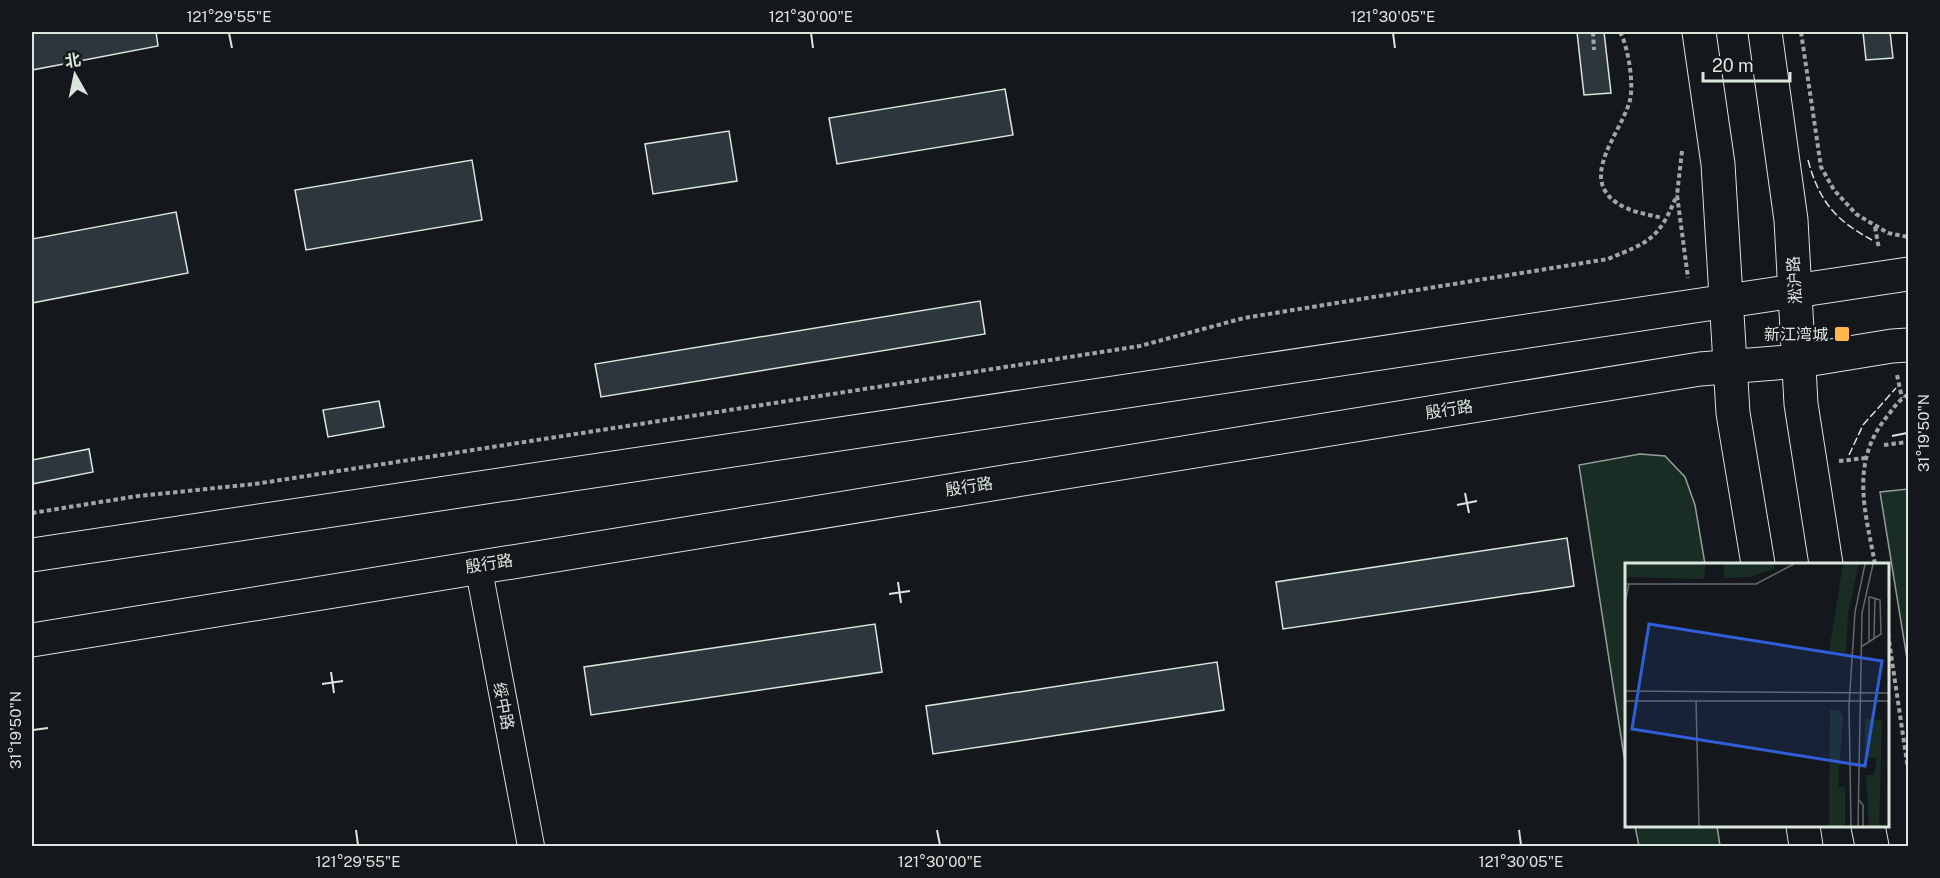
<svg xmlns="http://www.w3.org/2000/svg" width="1940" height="878" font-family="'Public Sans','Noto Sans SC',sans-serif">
  <rect width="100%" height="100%" fill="#14181c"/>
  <g fill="#1a2d24" stroke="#939e99" stroke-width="1.5">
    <polygon points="1640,454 1665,456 1685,477 1695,505 1705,564 1626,564 1626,769 1579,465"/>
    <polygon points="1908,489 1908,665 1880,492"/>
    <polygon points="1635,826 1717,826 1720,846 1639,846"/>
  </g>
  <g fill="#2c363c" stroke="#d8e6dc" stroke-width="1.5">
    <polygon points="32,32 156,32 158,46 32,70"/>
    <polygon points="1577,32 1604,32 1611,93 1584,95"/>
    <polygon points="1863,32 1890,32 1893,58 1866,60"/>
    <polygon points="1005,89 1013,135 837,164 829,118"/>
    <polygon points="729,131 737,181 653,194 645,144"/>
    <polygon points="472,160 482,220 306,250 295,190"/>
    <polygon points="176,212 188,273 32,303 32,239"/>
    <polygon points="980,301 985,334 601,397 595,364"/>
    <polygon points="379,401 384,427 328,437 323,410"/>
    <polygon points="89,449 93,472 32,484 32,460"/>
    <polygon points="1567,538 1574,586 1283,629 1276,582"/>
    <polygon points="875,624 882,672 591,715 584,667"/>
    <polygon points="1217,662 1224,710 933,754 926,706"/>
  </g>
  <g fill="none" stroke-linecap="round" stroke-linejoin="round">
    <defs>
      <polyline id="street" points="478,565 531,846"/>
      <g id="secondary">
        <polyline points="1699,32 1718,164 1733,413 1758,564"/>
        <polyline points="1765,32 1791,220 1801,404 1826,564"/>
        <polyline points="32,555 1908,274"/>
        <polyline points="32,640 1700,369 1800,361 1892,346 1908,345"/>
        <polyline points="1803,826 1806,846"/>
        <polyline points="1868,826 1872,846"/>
      </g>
    </defs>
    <use href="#street" stroke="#d8e6dc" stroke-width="28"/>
    <use href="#secondary" stroke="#d8e6dc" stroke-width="35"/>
    <g stroke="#9da8a2" stroke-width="4" stroke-dasharray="4.5 3" stroke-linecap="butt">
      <polyline points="1593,32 1594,50"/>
      <path d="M 1620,32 C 1628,46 1634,83 1630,100 C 1621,135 1572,183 1626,208 C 1637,213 1651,215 1662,218"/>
      <polyline points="1801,32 1821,167 1834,190 1856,214 1888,233 1908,237"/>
      <polyline points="1682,151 1677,195 1688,278"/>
      <polyline points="1875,227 1879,249"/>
      <polyline points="1897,375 1902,398"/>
      <polyline points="1884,445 1908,442"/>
      <polyline points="1839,461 1866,458"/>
      <path d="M 32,513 L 138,496 L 255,484 L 1140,346 L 1244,318 L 1608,259 C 1651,241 1658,240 1677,195"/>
      <path d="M 1875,564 C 1865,510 1849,461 1889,414 C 1895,406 1900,399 1908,395"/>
      <polyline points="1888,634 1908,769"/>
    </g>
    <use href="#street" stroke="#14181c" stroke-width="26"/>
    <use href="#secondary" stroke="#14181c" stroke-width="33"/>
    <g stroke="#d8e6dc" stroke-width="1.5" stroke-dasharray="8 3" stroke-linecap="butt">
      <path d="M 1808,160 C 1819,201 1835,220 1872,240"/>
      <polyline points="1849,455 1863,425 1896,388"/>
    </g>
  </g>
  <path fill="none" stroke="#d8e6dc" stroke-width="2" d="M 229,33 L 232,48M 811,33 L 813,48M 1393,33 L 1395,48M 1892,436 L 1907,433M 1465,493 L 1469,513M 1457,505 L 1477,501M 898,582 L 901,603M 889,594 L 910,591M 331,672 L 334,693M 322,684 L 343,681M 33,730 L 48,728M 356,830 L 358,845M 937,830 L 940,845M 1519,830 L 1521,845"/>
  <rect fill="#ffb74d" stroke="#14181c" stroke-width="2" x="1834" y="326" width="16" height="16" rx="3"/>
  <g text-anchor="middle" stroke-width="4.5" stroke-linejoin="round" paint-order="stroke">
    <g font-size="16" fill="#d8e6dc" stroke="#14181c">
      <text transform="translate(1794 280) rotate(-93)" y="6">淞沪路</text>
      <text transform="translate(1449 409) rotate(-9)" y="6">殷行路</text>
      <text transform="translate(969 486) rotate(-9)" y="6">殷行路</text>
      <text transform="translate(489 563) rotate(-9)" y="6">殷行路</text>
      <text transform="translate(504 706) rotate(79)" y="6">绥中路</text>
    </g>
    <g font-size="16" fill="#d8e6dc" stroke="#14181c" text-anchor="end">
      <text x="1828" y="340">新江湾城</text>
    </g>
  </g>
  <g transform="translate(1625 563)">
    <rect width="264" height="264" fill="#14181c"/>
    <path d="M 0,1 L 81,1 L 79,16 L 0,14 ZM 99,1 L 149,1 L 149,6 L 125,14 L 99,15 ZM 218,1 L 234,1 L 223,50 L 221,89 L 204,89 ZM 205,147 L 215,147 L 218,154 L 213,224 L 220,224 L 220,263 L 204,263 ZM 240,156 L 257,157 L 254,263 L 244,263 L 241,212 L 249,212 L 252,195 L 240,194 Z" fill="#1a2d24"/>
    <path fill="none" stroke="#626a69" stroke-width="1.5" d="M 0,21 L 131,21 L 169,1M 244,33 L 244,80M 0,40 L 4,21M 249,76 L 250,35M 236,84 L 256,71 L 255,37 L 245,34M 0,128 L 264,130M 0,138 L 264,138M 71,138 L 74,263M 233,236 L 238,242 L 238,263M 226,263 L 224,143 L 230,49 L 240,1M 233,263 L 237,50 L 248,1"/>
    <path fill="#305dd8" fill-opacity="0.15" stroke="#305dd8" stroke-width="3" d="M 24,61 L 257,98 L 240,203 L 7,166 Z"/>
    <rect width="264" height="264" fill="none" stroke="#d8e6dc" stroke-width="3"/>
  </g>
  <rect width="1940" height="878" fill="none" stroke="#14181c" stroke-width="66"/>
  <g transform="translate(75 75) rotate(351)" stroke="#14181c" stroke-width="4.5" paint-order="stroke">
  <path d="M0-4.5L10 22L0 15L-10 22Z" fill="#d8e6dc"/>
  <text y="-9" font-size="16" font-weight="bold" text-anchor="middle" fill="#d8e6dc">北</text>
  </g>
  <path d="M1703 72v9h87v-9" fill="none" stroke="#d8e6dc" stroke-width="3"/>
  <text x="1712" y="72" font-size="18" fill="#d8e6dc" stroke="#14181c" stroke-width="4.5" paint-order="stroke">20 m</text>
  <rect x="33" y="33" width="1874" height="812" fill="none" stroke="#d8e6dc" stroke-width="2"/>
  <g font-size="15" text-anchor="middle" fill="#d8e6dc">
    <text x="229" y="22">121°29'55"E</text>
    <text x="811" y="22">121°30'00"E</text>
    <text x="1393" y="22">121°30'05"E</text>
    <text transform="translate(1924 433) rotate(-90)" y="5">31°19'50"N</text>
    <text transform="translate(16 730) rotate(-90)" y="5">31°19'50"N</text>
    <text x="358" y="867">121°29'55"E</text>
    <text x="940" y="867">121°30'00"E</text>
    <text x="1521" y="867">121°30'05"E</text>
  </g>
</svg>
